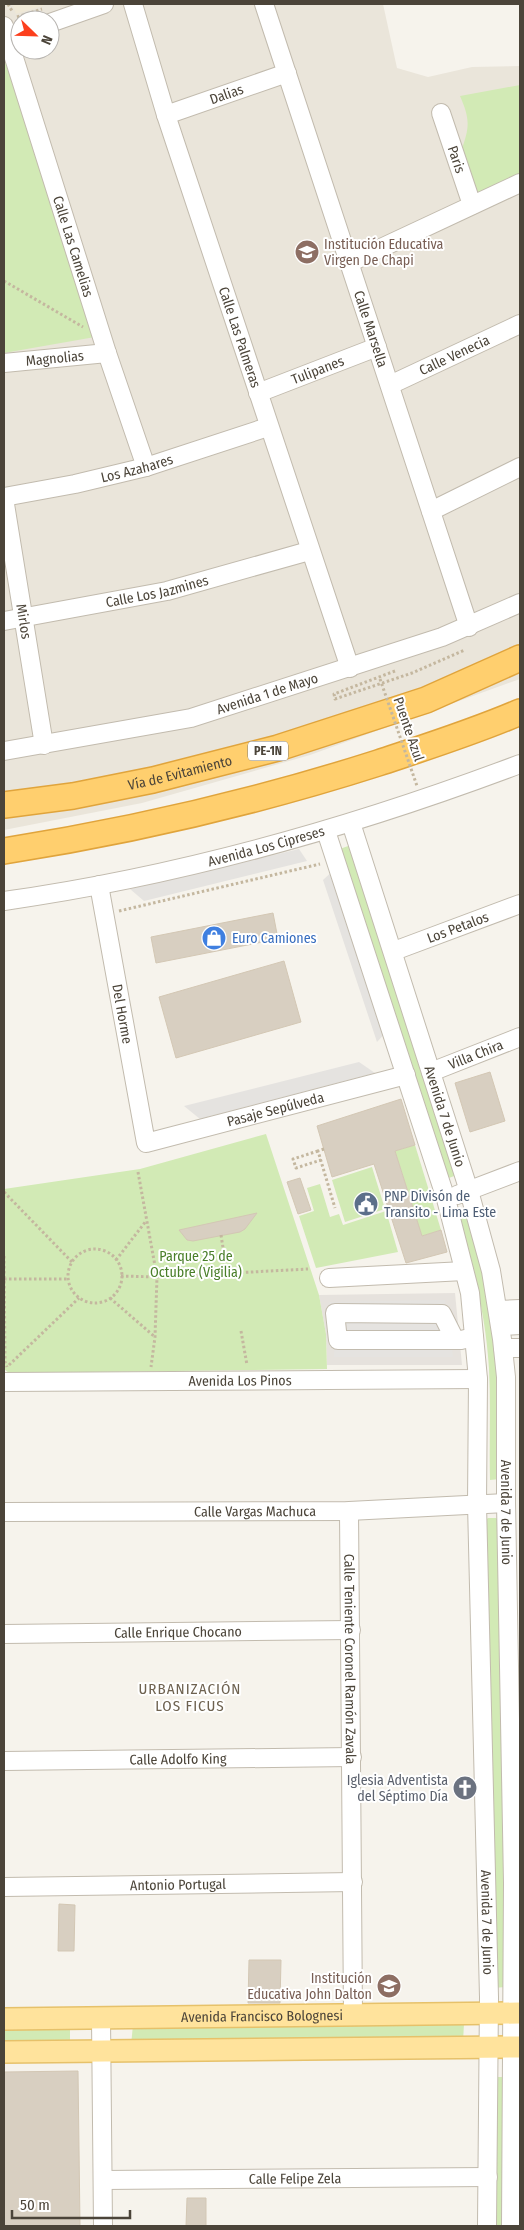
<svg xmlns="http://www.w3.org/2000/svg" width="524" height="2230" font-family="'Fira Sans Condensed',sans-serif">
  <rect width="100%" height="100%" fill="#f6f3ec"/>
  <path fill="#eae5da" fill-rule="evenodd" d="M 4,4 L 383,4 L 397,68 L 428,77 L 472,67 L 520,66 L 520,679 L 310,755 L 142,803 L 4,830 ZM 20,20 L 50,20 L 50,50 L 20,50 Z"/>
  <polygon fill="#e6e2dd" points="455,1293 462,1365 327,1365 326,1334 319,1295"/>
  <polygon fill="#efe8d6" points="12,4 49,4 16,14"/>
  <g fill="#d2eab5">
    <polygon points="4,58 95,337 4,353"/>
    <path d="M 520,85 L 520,175 L 478,196 L 461,151 C 470,127 470,119 460,96 Z"/>
    <polygon points="351,845 457,1175 446,1179 337,850"/>
    <polygon points="266,1134 319,1295 326,1334 327,1369 9,1373 4,1369 4,1189 140,1169"/>
    <polygon points="415,1145 441,1230 422,1236 395,1151"/>
    <polygon points="372,1167 385,1209 345,1222 332,1180"/>
    <polygon points="320,1184 330,1217 339,1214 343,1225 386,1211 398,1252 316,1268 299,1216 314,1211 307,1188"/>
    <path d="M 468,1211 L 486,1280 L 499,1367 L 500,1479 L 490,1480 C 489,1443 491,1406 489,1369 C 486,1316 473,1265 458,1215 Z"/>
    <polygon points="488,1518 496,1518 498,1520 503,1685 505,1987 494,1988 485,1521"/>
    <polygon points="464,2023 463,2043 131,2045 133,2025"/>
    <polygon points="70,2025 70,2046 4,2046 4,2026"/>
    <polygon points="493,2077 504,2077 505,2226 494,2226"/>
  </g>
  <g fill="#e5e3e0">
    <polygon points="299,849 307,861 144,901 130,889"/>
    <polygon points="335,869 386,1032 377,1042 323,880"/>
    <polygon points="359,1062 375,1073 200,1119 184,1106"/>
    <polygon points="445,1300 453,1357 334,1357 335,1334 329,1302"/>
  </g>
  <g fill="#d8cfc1" stroke="#d3c7b4">
    <polygon points="273,913 278,939 156,963 151,937"/>
    <polygon points="284,961 301,1022 176,1058 159,997"/>
    <polygon points="490,1072 505,1121 470,1132 455,1083"/>
    <polygon points="401,1099 415,1145 395,1151 422,1236 441,1230 447,1252 406,1263 374,1164 332,1177 317,1126"/>
    <polygon points="300,1178 311,1210 298,1214 287,1182"/>
    <polygon points="257,1213 245,1229 240,1232 193,1241 187,1240 179,1230"/>
    <polygon points="59,1904 75,1905 74,1951 58,1951"/>
    <polygon points="249,1960 281,1960 280,2003 248,2003"/>
    <polygon points="78,2071 80,2226 4,2226 4,2072"/>
    <polygon points="187,2198 206,2198 206,2226 186,2226"/>
  </g>
  <g fill="none" stroke-linecap="round" stroke-linejoin="round">
    <defs>
      <g id="minor">
        <path id="s1" d="M 133,4 L 166,115 L 350,668"/>
        <path id="s2" d="M 264,4 L 469,627"/>
        <polyline points="50,23 104,4"/>
        <path id="s3" d="M 4,26 L 107,353 L 146,467"/>
        <path id="s4" d="M 441,113 L 472,205"/>
        <path id="s5" d="M 166,115 L 287,73"/>
        <polyline points="349,263 520,183"/>
        <path id="s6" d="M 4,363 L 107,353"/>
        <path id="s7" d="M 390,385 L 520,324"/>
        <path id="s8" d="M 258,393 L 377,347"/>
        <path id="s9" d="M 4,497 L 75,484 L 146,467 L 268,427"/>
        <path id="s10" d="M 4,498 L 44,745"/>
        <polyline points="431,511 520,467"/>
        <path id="s11" d="M 4,621 L 167,591 L 309,551"/>
        <path id="s12" d="M 4,751 L 191,718 L 442,637 L 520,603"/>
        <path id="s13" d="M 351,823 L 469,1191 L 491,1271 L 502,1339 L 506,1377 L 506,1503 L 513,1883 L 511,2226"/>
        <path id="s14" d="M 326,831 L 446,1199 L 470,1293 L 478,1379 L 477,1504 L 489,1997 L 487,2226"/>
        <path id="s15" d="M 99,885 L 146,1143 L 406,1075"/>
        <path id="s16" d="M 4,901 C 181,876 353,827 520,764"/>
        <path id="s17" d="M 394,951 L 520,904"/>
        <path id="s18" d="M 431,1072 L 520,1037"/>
        <polyline points="457,1195 520,1171"/>
        <polyline points="329,1278 464,1271"/>
        <polyline points="498,1310 520,1309"/>
        <polyline points="501,1326 520,1325"/>
        <polyline points="455,1340 442,1314 335,1313 338,1340 461,1340 474,1337"/>
        <polyline points="503,1348 520,1348"/>
        <path id="s19" d="M 4,1382 L 478,1379"/>
        <path id="s20" d="M 349,1511 L 353,2015"/>
        <path id="s21" d="M 4,1512 L 349,1511 L 506,1503"/>
        <path id="s22" d="M 4,1634 L 351,1630"/>
        <path id="s23" d="M 4,1761 L 352,1757"/>
        <path id="s24" d="M 4,1887 L 353,1882"/>
        <polyline points="101,2018 103,2226"/>
        <path id="s25" d="M 103,2180 L 488,2177"/>
      </g>
      <g id="major">
        <path id="s26" d="M 4,2019 L 520,2013"/>
        <polyline points="4,2052 520,2047"/>
      </g>
      <g id="highway">
        <path id="s27" d="M 4,805 L 73,796 L 153,780 L 278,748 L 426,700 L 520,658"/>
        <path d="M 4,851 C 131,831 256,802 378,763 C 426,747 474,732 520,712"/>
      </g>
    </defs>
    <use href="#minor" stroke="#c2bbae" stroke-width="20"/>
    <use href="#major" stroke="#e6c16a" stroke-width="24"/>
    <use href="#highway" stroke="#e0a43c" stroke-width="28"/>
    <g stroke="#c4b79f" stroke-width="3" stroke-dasharray="2.5 2.5" stroke-linecap="butt">
      <polyline points="8,4 12,11"/>
      <polyline points="17,17 42,9"/>
      <polyline points="4,281 83,327"/>
      <polyline points="395,671 334,694 335,699 412,673 465,650"/>
      <polyline points="119,911 320,864"/>
      <polyline points="324,1149 318,1151 335,1208"/>
      <polyline points="318,1151 293,1159 296,1168 321,1160"/>
      <polyline points="138,1172 157,1277 155,1337 151,1367"/>
      <polyline points="4,1192 72,1262"/>
      <polyline points="221,1235 227,1273"/>
      <circle cx="95" cy="1276" r="27"/>
      <polyline points="4,1256 5,1362 7,1367"/>
      <polyline points="116,1260 146,1221"/>
      <polyline points="180,1268 180,1276"/>
      <polyline points="121,1276 157,1277 308,1269"/>
      <polyline points="4,1279 68,1279"/>
      <polyline points="110,1298 155,1337"/>
      <polyline points="241,1331 247,1365"/>
      <polyline points="9,1365 79,1298"/>
    </g>
    <use href="#minor" stroke="#fff" stroke-width="18"/>
    <use href="#major" stroke="#ffe39c" stroke-width="21"/>
    <use href="#highway" stroke="#ffcf6e" stroke-width="25"/>
    <polyline stroke="#c4b79f" stroke-width="3" stroke-dasharray="2.5 2.5" stroke-linecap="butt" points="380,679 417,786"/>
  </g>
  <defs>
    <symbol id="school-disc" viewBox="-11 -11 22 22"><circle r="9.5" fill="#8d6e63" stroke="#fff"/><path d="M0-5L7-2L0 1L-7-2ZM-4 1L0 2.5L4 1V4Q0 6-4 4Z" fill="#fff"/></symbol>
    <symbol id="shop-disc" viewBox="-11 -11 22 22"><circle r="9.5" fill="#3f7fe0" stroke="#fff"/><path d="M-5-2.5h2.3a2.7 3.5 0 0 1 5.4 0H5L5.5 6h-11ZM-1.5-2.5h3a1.5 2.3 0 0 0-3 0Z" fill="#fff"/></symbol>
    <symbol id="civic-disc" viewBox="-11 -11 22 22"><circle r="9.5" fill="#5c6f8a" stroke="#fff"/><path d="M-.6-6.5H3V-4.5H.6V-3L4-1V1h2V6H-6V1h2V-1L-.6-3ZM-1.2 2.5V6h2.4V2.5Z" fill="#fff"/></symbol>
    <symbol id="church-disc" viewBox="-11 -11 22 22"><circle r="9.5" fill="#6b7280" stroke="#fff"/><path d="M-1.2-6h2.4v3.5h3.3v2.4h-3.3V6h-2.4V-.1h-3.3v-2.4h3.3Z" fill="#fff"/></symbol>
  </defs>
  <g fill-rule="evenodd">
    <use href="#school-disc" x="293" y="238" width="28" height="28"/>
    <use href="#shop-disc" x="200" y="924" width="28" height="28"/>
    <use href="#civic-disc" x="352" y="1190" width="28" height="28"/>
    <use href="#church-disc" x="451" y="1774" width="28" height="28"/>
    <use href="#school-disc" x="375" y="1972" width="28" height="28"/>
  </g>
  <g text-anchor="middle" stroke-width="4" stroke-linejoin="round" paint-order="stroke">
    <rect fill="#fff" stroke="#817c74" stroke-width="1" x="248" y="741.5" width="40" height="19" rx="4"/>
    <g font-size="12" font-weight="bold" fill="#4b4439">
      <text x="268" y="755">PE-1N</text>
    </g>
    <g font-size="14" fill="#4b4439" stroke="#fff">
      <text dy="5" stroke="none"><textPath href="#s5" startOffset="64">Dalias</textPath></text>
      <text dy="5" stroke="none"><textPath href="#s4" startOffset="49">Paris</textPath></text>
      <text dy="5" stroke="none"><textPath href="#s3" startOffset="231">Calle Las Camelias</textPath></text>
      <text dy="5" stroke="none"><textPath href="#s2" startOffset="342">Calle Marsella</textPath></text>
      <text dy="5" stroke="none"><textPath href="#s1" startOffset="350">Calle Las Palmeras</textPath></text>
      <text dy="5" stroke="none"><textPath href="#s7" startOffset="71">Calle Venecia</textPath></text>
      <text dy="5" stroke="none"><textPath href="#s6" startOffset="51">Magnolias</textPath></text>
      <text dy="5" stroke="none"><textPath href="#s8" startOffset="64">Tulipanes</textPath></text>
      <text dy="5" stroke="none"><textPath href="#s9" startOffset="136">Los Azahares</textPath></text>
      <text dy="5" stroke="none"><textPath href="#s11" startOffset="156">Calle Los Jazmines</textPath></text>
      <text dy="5" stroke="none"><textPath href="#s10" startOffset="125">Mirlos</textPath></text>
      <text dy="5" stroke="none"><textPath href="#s12" startOffset="270">Avenida 1 de Mayo</textPath></text>
      <text transform="translate(409 729) rotate(71)" y="5">Puente Azul</text>
      <text dy="5" stroke="none"><textPath href="#s27" startOffset="179">Vía de Evitamiento</textPath></text>
      <text dy="5" stroke="none"><textPath href="#s16" startOffset="268">Avenida Los Cipreses</textPath></text>
      <text dy="5" stroke="none"><textPath href="#s17" startOffset="68">Los Petalos</textPath></text>
      <text dy="5" stroke="none"><textPath href="#s15" startOffset="131">Del Horme</textPath></text>
      <text dy="5" stroke="none"><textPath href="#s18" startOffset="48">Villa Chira</textPath></text>
      <text dy="5" stroke="none"><textPath href="#s15" startOffset="396">Pasaje Sepúlveda</textPath></text>
      <text dy="5" stroke="none"><textPath href="#s13" startOffset="308">Avenida 7 de Junio</textPath></text>
      <text dy="5" stroke="none"><textPath href="#s19" startOffset="236">Avenida Los Pinos</textPath></text>
      <text dy="5" stroke="none"><textPath href="#s21" startOffset="251">Calle Vargas Machuca</textPath></text>
      <text dy="5" stroke="none"><textPath href="#s13" startOffset="712">Avenida 7 de Junio</textPath></text>
      <text dy="5" stroke="none"><textPath href="#s22" startOffset="174">Calle Enrique Chocano</textPath></text>
      <text dy="5" stroke="none"><textPath href="#s20" startOffset="148">Calle Teniente Coronel Ramón Zavala</textPath></text>
      <text dy="5" stroke="none"><textPath href="#s23" startOffset="174">Calle Adolfo King</textPath></text>
      <text dy="5" stroke="none"><textPath href="#s24" startOffset="174">Antonio Portugal</textPath></text>
      <text dy="5" stroke="none"><textPath href="#s14" startOffset="1114">Avenida 7 de Junio</textPath></text>
      <text dy="5" stroke="none"><textPath href="#s26" startOffset="258">Avenida Francisco Bolognesi</textPath></text>
      <text dy="5" stroke="none"><textPath href="#s25" startOffset="192">Calle Felipe Zela</textPath></text>
    </g>
    <g font-size="14" fill="#785e54" stroke="#fff" text-anchor="start">
      <text x="324" y="249">Institución Educativa<tspan x="324" dy="16">Virgen De Chapi</tspan></text>
      <text x="372" y="1983" text-anchor="end">Institución<tspan x="372" dy="16">Educativa John Dalton</tspan></text>
    </g>
    <g font-size="14" fill="#366cbe" stroke="#fff" text-anchor="start">
      <text x="232" y="943">Euro Camiones</text>
    </g>
    <g font-size="14" fill="#4e5e75" stroke="#fff" text-anchor="start">
      <text x="384" y="1201">PNP Divisón de<tspan x="384" dy="16">Transito - Lima Este</tspan></text>
    </g>
    <g font-size="14" fill="#4a7f2a" stroke="#fff">
      <text x="196" y="1261">Parque 25 de<tspan x="196" dy="16">Octubre (Vigilia)</tspan></text>
    </g>
    <g font-size="14" fill="#5b616d" stroke="#fff" text-anchor="end">
      <text x="448" y="1785">Iglesia Adventista<tspan x="448" dy="16">del Séptimo Día</tspan></text>
    </g>
    <g font-size="15" letter-spacing="1" fill="#6e6250" stroke="#fff">
      <text x="190" y="1694">URBANIZACIÓN<tspan x="190" dy="17">LOS FICUS</tspan></text>
    </g>
  </g>
  <rect width="524" height="2230" fill="none" stroke="#4b4439" stroke-width="10"/>
  <g transform="translate(35 35) rotate(113)"><circle r="24" fill="#ffffff" stroke="#b7b4b0"/>
  <path d="M0-4L9 19L0 12L-9 19Z" fill="#fc3f1d"/>
  <text y="-8" font-size="14" font-weight="bold" text-anchor="middle" fill="#4b4439">N</text>
  </g>
  <path d="M12 2210v8h118v-8" fill="none" stroke="#4b4439" stroke-width="2.5"/>
  <text x="20" y="2210" font-size="15" fill="#4b4439" stroke="#ffffff" stroke-width="4" paint-order="stroke">50 m</text>
</svg>
